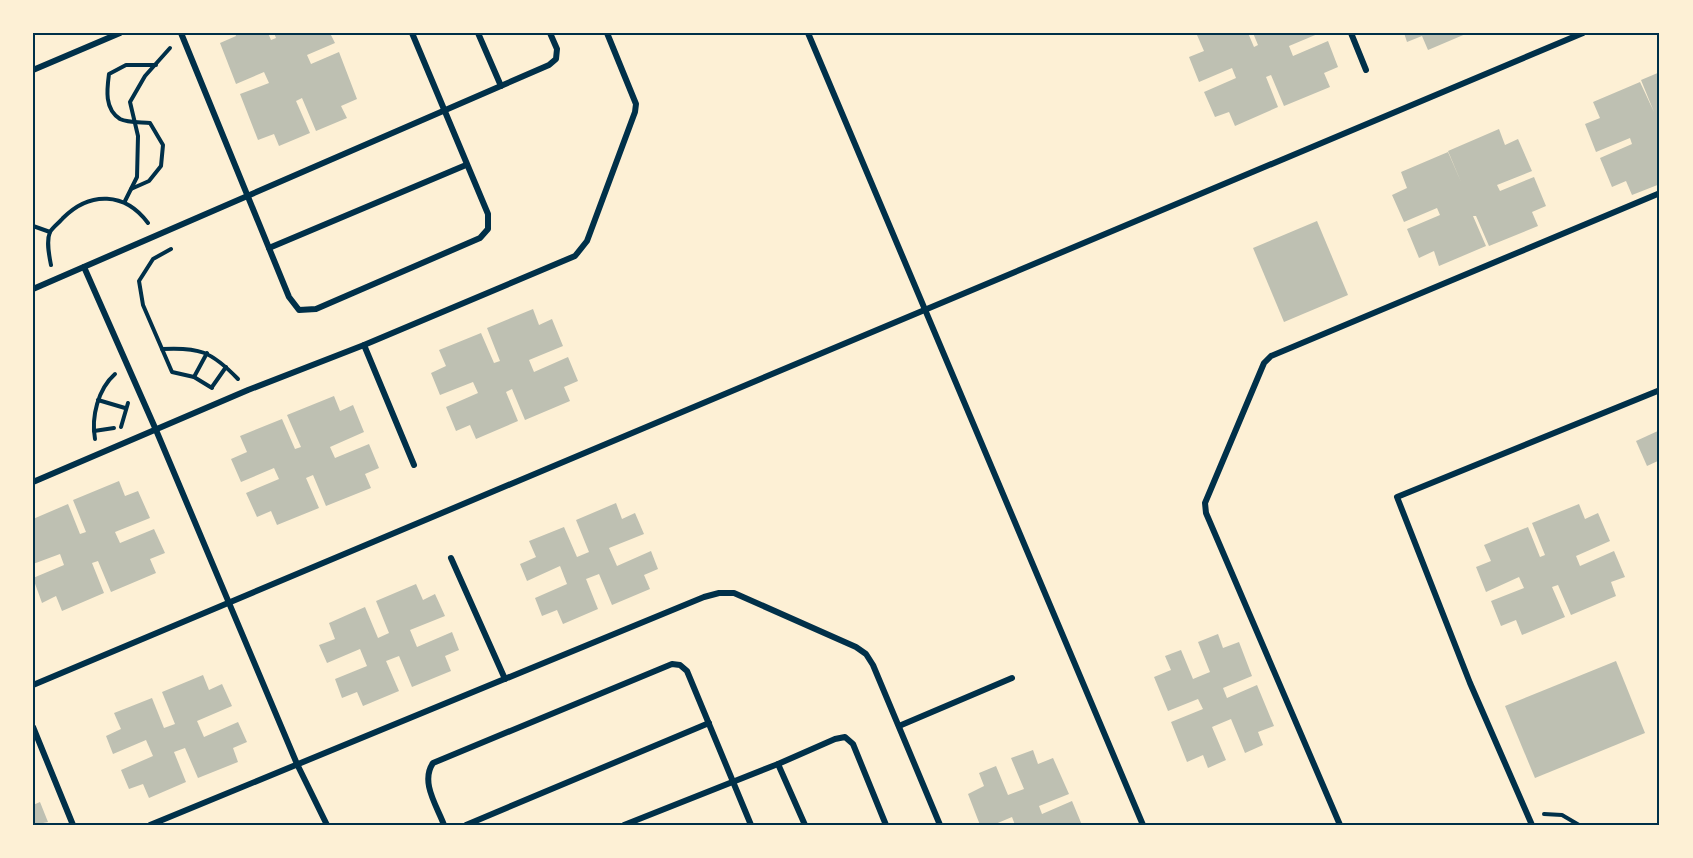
<svg xmlns="http://www.w3.org/2000/svg" width="1693" height="858" font-family="Montserrat,sans-serif">
  <rect width="100%" height="100%" fill="#fdf0d5"/>
  <g fill="#bec0b2">
    <polygon points="235,33 268,33 271,40 276,38 274,33 330,33 335,43 307,55 311,64 339,52 357,99 341,106 347,118 316,131 302,98 296,101 310,133 279,146 274,134 258,140 240,94 269,83 264,72 236,84 220,43 236,36"/>
    <polygon points="1202,33 1248,33 1254,47 1258,45 1253,33 1320,33 1289,46 1293,56 1328,41 1338,67 1324,73 1330,87 1284,106 1271,75 1266,77 1278,107 1235,126 1229,112 1215,117 1204,92 1236,78 1232,68 1199,82 1189,57 1204,51 1197,35"/>
    <polygon points="1404,33 1468,33 1428,50 1422,36 1407,42"/>
    <polygon points="1660,72 1660,184 1632,195 1626,181 1612,187 1600,158 1632,144 1630,138 1596,152 1585,124 1600,118 1593,102 1640,82 1654,112 1641,80"/>
    <polygon points="1499,129 1505,145 1518,139 1532,171 1497,185 1500,191 1534,177 1546,206 1532,212 1538,226 1489,246 1476,216 1473,216 1486,246 1439,266 1434,251 1419,258 1407,229 1440,215 1437,208 1404,222 1392,195 1407,188 1401,172 1448,152 1461,182 1448,151"/>
    <polygon points="1317,221 1348,295 1284,322 1253,248"/>
    <polygon points="533,309 539,325 552,319 563,346 529,360 534,372 568,357 578,381 564,387 570,401 525,420 512,389 506,392 518,421 476,439 470,425 456,431 446,407 478,393 473,382 440,395 431,373 446,366 439,350 481,333 494,363 500,361 487,328"/>
    <polygon points="334,396 340,411 353,405 364,432 330,447 335,458 369,444 379,468 365,474 371,488 326,506 313,475 306,478 319,508 277,525 271,511 257,517 246,493 279,479 274,468 241,482 231,459 247,452 240,436 282,419 295,449 301,447 287,415"/>
    <polygon points="1660,430 1660,460 1647,466 1636,441"/>
    <polygon points="119,481 125,496 138,491 150,518 115,532 120,543 154,529 165,553 150,559 156,573 111,592 98,561 92,563 104,593 62,611 56,596 42,603 33,578 64,565 60,554 33,564 33,519 68,504 80,534 86,532 73,500"/>
    <polygon points="616,503 622,519 635,513 644,534 609,548 617,566 651,551 658,569 644,575 650,589 612,605 599,574 586,579 598,609 563,624 557,610 542,616 535,598 567,584 560,566 527,581 520,564 536,557 529,541 564,527 577,557 589,552 576,520"/>
    <polygon points="1579,504 1585,519 1598,513 1610,541 1576,556 1580,566 1614,551 1625,577 1611,582 1616,596 1571,615 1558,585 1552,587 1565,617 1522,635 1516,620 1501,626 1491,601 1524,588 1519,577 1486,592 1476,567 1491,561 1484,545 1528,527 1540,557 1545,555 1532,523"/>
    <polygon points="416,584 423,600 435,594 445,616 410,630 417,647 452,632 459,650 445,656 451,671 412,687 399,656 386,661 399,691 363,706 357,692 342,698 335,679 367,666 360,649 327,663 319,645 335,639 329,623 365,607 378,638 389,633 376,601"/>
    <polygon points="1218,634 1223,648 1239,642 1252,676 1223,688 1227,698 1257,685 1274,726 1258,732 1263,745 1245,753 1231,719 1212,727 1226,760 1208,768 1203,755 1187,762 1171,722 1203,709 1198,699 1168,711 1154,677 1171,670 1165,656 1181,650 1193,679 1210,672 1198,642"/>
    <polygon points="1616,661 1645,733 1535,778 1505,706"/>
    <polygon points="203,675 209,690 222,684 232,706 197,721 204,737 238,722 247,742 233,748 238,762 198,778 185,748 174,752 186,782 149,798 143,784 129,789 121,770 153,756 146,740 113,754 106,736 121,729 114,713 152,698 164,728 175,724 162,692"/>
    <polygon points="1033,750 1038,764 1053,758 1069,794 1039,806 1042,814 1072,801 1082,825 1015,825 1012,817 993,825 980,825 968,794 984,786 979,773 996,766 1008,795 1024,789 1011,758"/>
    <polygon points="40,802 48,822 33,825 33,805"/>
  </g>
  <g fill="none" stroke-linecap="round" stroke-linejoin="round">
    <g stroke="#003049" stroke-width="4">
      <path d="M 131,189 L 149,181 L 161,166 L 163,145 L 150,123 C 142,122 128,123 120,119 C 104,109 107,89 109,74 L 126,65 L 156,65"/>
      <polyline points="125,201 137,177 138,136 130,102 145,76 170,48"/>
      <polyline points="33,226 50,232"/>
      <polyline points="171,249 153,259 139,281 143,305 172,372 194,377 212,388"/>
      <path d="M 51,265 C 49,255 46,241 50,232 C 53,227 60,222 63,218 C 90,191 125,192 148,223"/>
      <path d="M 162,349 C 199,347 211,351 238,379"/>
      <polyline points="194,377 207,353"/>
      <polyline points="212,387 226,367"/>
      <polyline points="98,400 125,408"/>
      <polyline points="121,427 128,403"/>
      <polyline points="94,431 114,428"/>
      <path d="M 95,439 C 91,417 98,389 115,374"/>
      <polyline points="1544,814 1562,815 1579,825"/>
    </g>
    <g stroke="#003049" stroke-width="6">
      <polyline points="181,33 289,297 299,310 316,309 480,238 488,229 488,214 412,33"/>
      <polyline points="478,33 501,86"/>
      <polyline points="808,33 1143,825"/>
      <polyline points="1351,33 1366,70"/>
      <polyline points="33,70 120,33"/>
      <polyline points="269,248 466,165"/>
      <polyline points="84,267 156,430 297,764 327,825"/>
      <polyline points="33,289 549,65 556,59 557,49 550,33"/>
      <polyline points="364,345 414,465"/>
      <polyline points="33,482 248,390 364,345 575,256 587,241 635,112 636,104 607,33"/>
      <polyline points="451,558 505,679"/>
      <polyline points="33,685 1583,33"/>
      <polyline points="899,726 1012,678"/>
      <polyline points="33,727 73,825"/>
      <polyline points="778,764 805,825"/>
      <polyline points="150,825 704,597 719,593 734,593 856,647 866,654 873,665 940,825"/>
      <path d="M 444,825 C 437,806 420,782 433,763 L 672,664 L 680,665 L 687,671 L 751,825"/>
      <polyline points="466,825 709,723"/>
      <polyline points="624,825 778,764 835,739 845,737 853,744 886,825"/>
      <polyline points="1340,825 1206,513 1205,503 1264,363 1271,356 1660,193"/>
      <polyline points="1532,825 1470,683 1397,497 1660,390"/>
    </g>
  </g>
  <rect width="1693" height="858" fill="none" stroke="#fdf0d5" stroke-width="69"/>
  <rect x="34" y="34" width="1624" height="790" fill="none" stroke="#003049" stroke-width="2"/>
</svg>
